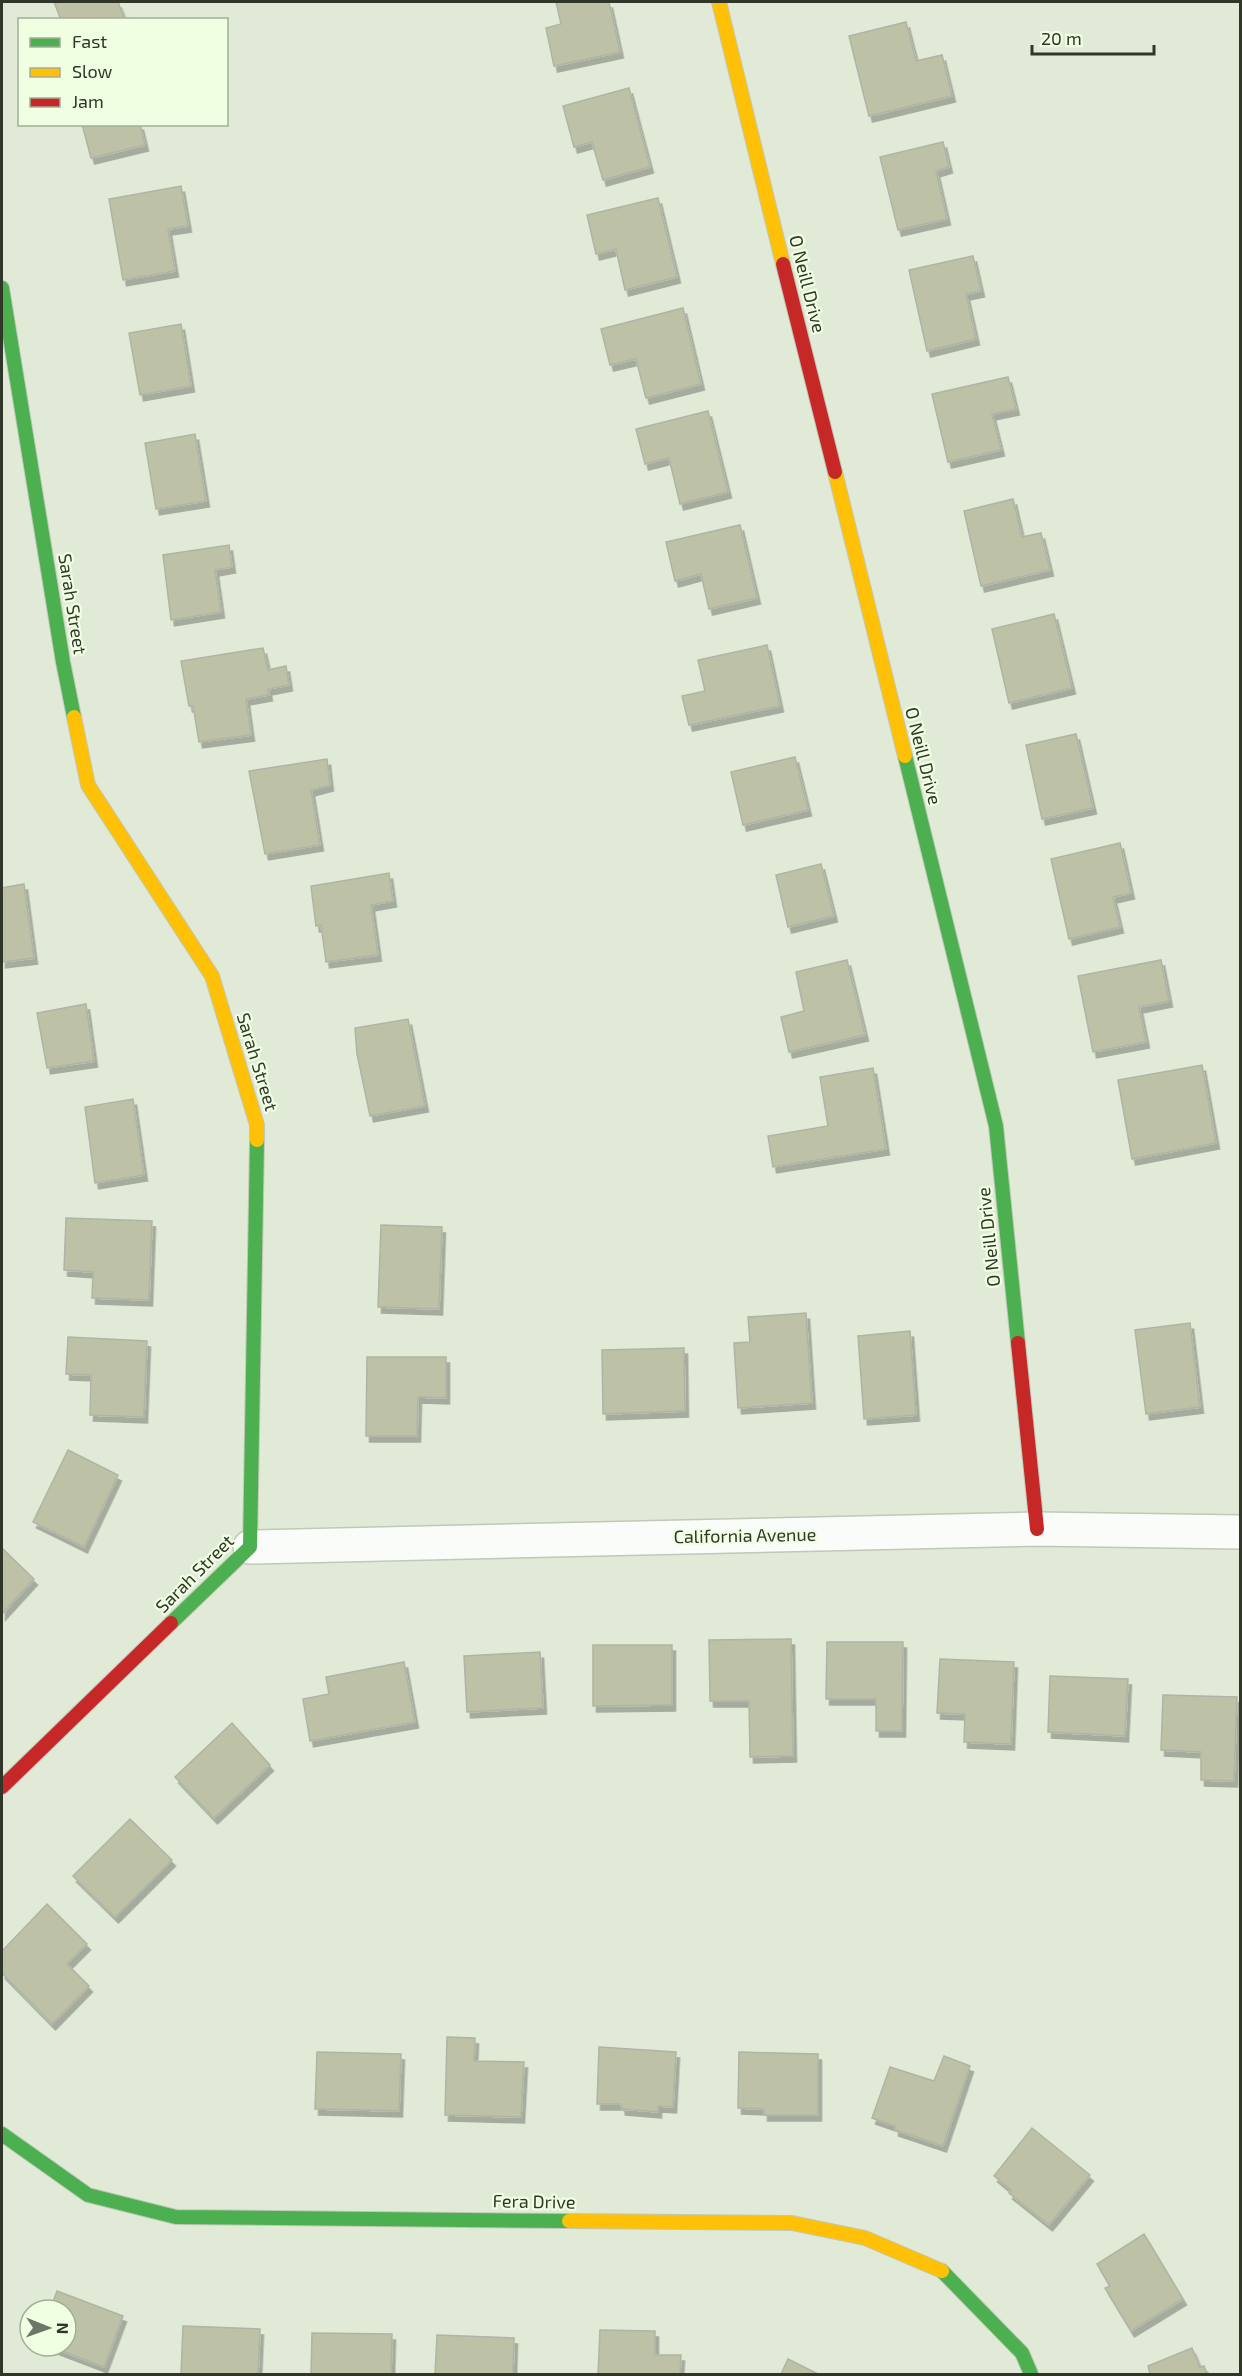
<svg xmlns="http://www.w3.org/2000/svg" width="1242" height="2376" font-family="'Exo 2',sans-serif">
  <defs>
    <filter id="shadow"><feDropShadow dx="3.5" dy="6" stdDeviation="0" flood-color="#0004"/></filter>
  </defs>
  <rect width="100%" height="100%" fill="#e1ead7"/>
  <g fill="#bdc1a6" stroke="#b0b4a4" stroke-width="1.5" filter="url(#shadow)">
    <polygon points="54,2 118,2 125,20 61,20"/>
    <polygon points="556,2 609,2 620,52 554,66 546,28 561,24"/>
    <polygon points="906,22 916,61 942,55 952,96 869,116 849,36"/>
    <polygon points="629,88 650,167 603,180 592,142 574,147 563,106"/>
    <polygon points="82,124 140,124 145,145 91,158"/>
    <polygon points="943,142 949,167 936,171 947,219 898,230 880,157"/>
    <polygon points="181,186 188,226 168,229 175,271 123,280 109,199"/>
    <polygon points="658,198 677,277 625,290 616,249 596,254 587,215"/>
    <polygon points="973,256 981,291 966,294 976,339 927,351 909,270"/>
    <polygon points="683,308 701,384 646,398 636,359 610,365 601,329"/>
    <polygon points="181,324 191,386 140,395 129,333"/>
    <polygon points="1008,377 1016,409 992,414 1001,450 948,462 932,394"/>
    <polygon points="708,411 728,492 680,504 669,458 645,464 636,429"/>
    <polygon points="195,434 206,501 156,509 145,443"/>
    <polygon points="1013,499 1022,537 1041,533 1050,570 981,586 964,511"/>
    <polygon points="740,525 757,598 709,609 701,574 675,581 666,542"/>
    <polygon points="229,545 232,567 215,570 221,612 171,620 163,555"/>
    <polygon points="1054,614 1072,688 1009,703 992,629"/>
    <polygon points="767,645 780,706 689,725 682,696 705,691 698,660"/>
    <polygon points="263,648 268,670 286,666 289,685 268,689 269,695 246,699 251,735 199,742 193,706 189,706 181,661"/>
    <polygon points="1076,734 1093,808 1042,819 1026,745"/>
    <polygon points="795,757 808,810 743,825 731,772"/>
    <polygon points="327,759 330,785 311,790 320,845 265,854 249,771"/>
    <polygon points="1120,843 1131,893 1113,897 1120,927 1069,939 1051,859"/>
    <polygon points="821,864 834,916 788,927 776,875"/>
    <polygon points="389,873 393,901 371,905 378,955 326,962 321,925 316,926 311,886"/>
    <polygon points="24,884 34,958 2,962 2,888"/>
    <polygon points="847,960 865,1035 789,1052 781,1017 804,1011 796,972"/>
    <polygon points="1161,960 1169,1001 1139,1007 1146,1042 1093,1052 1078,976"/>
    <polygon points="86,1004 94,1061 47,1068 37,1013"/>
    <polygon points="408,1019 425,1106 370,1116 357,1054 355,1028"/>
    <polygon points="1202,1065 1216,1143 1132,1159 1118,1080"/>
    <polygon points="873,1068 886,1149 773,1167 768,1136 828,1126 820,1077"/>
    <polygon points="133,1099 144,1175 95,1183 85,1107"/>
    <polygon points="66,1218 152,1221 149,1300 92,1298 93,1272 64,1270"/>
    <polygon points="381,1225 442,1227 439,1309 378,1307"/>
    <polygon points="806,1313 812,1403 738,1408 734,1343 750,1342 748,1317"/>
    <polygon points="1190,1323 1200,1407 1146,1414 1135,1330"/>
    <polygon points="910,1331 916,1415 864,1419 858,1336"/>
    <polygon points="68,1337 147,1341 144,1417 90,1415 91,1375 66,1374"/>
    <polygon points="684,1348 685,1411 603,1414 602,1350"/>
    <polygon points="367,1357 446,1357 446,1398 418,1397 417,1436 366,1436"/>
    <polygon points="68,1450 118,1475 84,1547 33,1522"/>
    <polygon points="2,1548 34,1579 2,1614"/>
    <polygon points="791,1639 793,1756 750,1757 749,1701 710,1701 709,1640"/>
    <polygon points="827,1642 903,1642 902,1731 876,1731 876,1699 826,1699"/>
    <polygon points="593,1645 672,1645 672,1705 593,1706"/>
    <polygon points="540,1652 543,1708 467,1712 464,1656"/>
    <polygon points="940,1659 1014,1662 1011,1744 964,1742 965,1714 937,1713"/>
    <polygon points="404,1662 415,1722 310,1741 303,1699 329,1694 326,1677"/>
    <polygon points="1050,1676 1128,1679 1125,1736 1048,1732"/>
    <polygon points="1163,1695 1237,1697 1234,1781 1201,1780 1201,1752 1161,1750"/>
    <polygon points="232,1723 270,1765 214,1818 175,1777"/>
    <polygon points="130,1819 172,1860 115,1917 73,1876"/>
    <polygon points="47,1904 87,1944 67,1964 89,1986 52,2024 2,1973 2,1951"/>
    <polygon points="447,2037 475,2038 474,2061 524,2062 521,2117 445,2115"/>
    <polygon points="599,2047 676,2052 673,2107 658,2106 658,2112 622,2109 621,2104 597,2104"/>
    <polygon points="317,2052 401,2054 399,2111 315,2109"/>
    <polygon points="739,2052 818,2054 818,2115 764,2115 764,2109 738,2108"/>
    <polygon points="944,2056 970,2066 943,2146 895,2130 895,2126 872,2118 890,2067 934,2081"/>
    <polygon points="1032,2128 1090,2175 1049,2225 1009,2193 1011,2190 994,2176"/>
    <polygon points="1144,2234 1183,2299 1131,2331 1105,2288 1110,2286 1097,2264"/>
    <polygon points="57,2291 123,2316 104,2367 49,2346 66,2346 66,2310 50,2310"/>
    <polygon points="183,2326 260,2329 258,2374 181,2374"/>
    <polygon points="600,2330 655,2331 655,2355 681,2355 680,2374 598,2374"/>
    <polygon points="312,2333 392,2334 391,2374 311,2374"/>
    <polygon points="437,2335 514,2338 513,2374 435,2374"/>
    <polygon points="1192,2348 1200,2367 1204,2366 1207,2374 1150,2374 1148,2366"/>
    <polygon points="788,2359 818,2374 781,2374"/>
  </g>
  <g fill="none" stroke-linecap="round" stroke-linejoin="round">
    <defs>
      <polyline id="street" points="250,1547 1037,1529 1240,1532"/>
      <g id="fast">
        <polyline points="2,288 63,662 74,717"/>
        <polyline points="905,756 996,1126 1018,1343"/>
        <polyline points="171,1623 250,1547 257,1140"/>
        <polyline points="2,2134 88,2195 176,2217 569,2221"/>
        <polyline points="942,2271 1022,2353 1031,2374"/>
      </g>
      <g id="slow">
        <polyline points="719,2 783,264"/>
        <polyline points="835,472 905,756"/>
        <polyline points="74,717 88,785 212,976 257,1125 257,1140"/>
        <polyline points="569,2221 792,2223 865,2238 942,2271"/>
      </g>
      <g id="jam">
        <polyline points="783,264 835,472"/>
        <polyline points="1018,1343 1037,1529"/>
        <polyline points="2,1787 171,1623"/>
      </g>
    </defs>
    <use href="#street" stroke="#c0c8b9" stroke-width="36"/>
    <use href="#fast" stroke="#c0c8b9" stroke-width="16"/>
    <use href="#slow" stroke="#c0c8b9" stroke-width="16"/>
    <use href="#jam" stroke="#c0c8b9" stroke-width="16"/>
    <use href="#street" stroke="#fafcf9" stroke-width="33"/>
    <use href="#fast" stroke="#4caf50" stroke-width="14"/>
    <use href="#slow" stroke="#ffc107" stroke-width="14"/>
    <use href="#jam" stroke="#c62828" stroke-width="14"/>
  </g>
  <g text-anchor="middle" stroke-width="4.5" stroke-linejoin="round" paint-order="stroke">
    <g font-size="18" fill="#303729" stroke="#f0fee2">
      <text transform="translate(807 284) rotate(76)" y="6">O Neill Drive</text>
      <text transform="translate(72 604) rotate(81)" y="6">Sarah Street</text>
      <text transform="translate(923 756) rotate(76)" y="6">O Neill Drive</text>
      <text transform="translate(257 1062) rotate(73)" y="6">Sarah Street</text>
      <text transform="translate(989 1237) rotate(-96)" y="6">O Neill Drive</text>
      <text transform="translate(745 1536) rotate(-1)" y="6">California Avenue</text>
      <text transform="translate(195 1574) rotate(-45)" y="6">Sarah Street</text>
      <text transform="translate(534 2202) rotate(1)" y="6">Fera Drive</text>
    </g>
  </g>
  <rect width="1242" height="2376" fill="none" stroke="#303729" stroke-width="6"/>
  <rect x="18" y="18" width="210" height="108" fill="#f0fee2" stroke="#a3ae98" stroke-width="1.5"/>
  <rect x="30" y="38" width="30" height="9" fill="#4caf50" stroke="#a3ae98" stroke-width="1.5"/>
  <text x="72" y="48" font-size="18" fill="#303729">Fast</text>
  <rect x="30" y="68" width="30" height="9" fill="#ffc107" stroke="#a3ae98" stroke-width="1.5"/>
  <text x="72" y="78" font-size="18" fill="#303729">Slow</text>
  <rect x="30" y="98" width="30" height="9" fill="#c62828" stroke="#a3ae98" stroke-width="1.5"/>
  <text x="72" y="108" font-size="18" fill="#303729">Jam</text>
  <g transform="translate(48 2328) rotate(91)"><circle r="28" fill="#f0fee2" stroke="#a3ae98" stroke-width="1.5"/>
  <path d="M0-4.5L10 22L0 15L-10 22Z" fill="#6e7666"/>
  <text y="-9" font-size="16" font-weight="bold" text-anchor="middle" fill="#303729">N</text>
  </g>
  <path d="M1032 45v9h122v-9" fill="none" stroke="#303729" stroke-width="3"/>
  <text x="1041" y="45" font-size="18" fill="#303729" stroke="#f0fee2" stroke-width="4.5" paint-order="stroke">20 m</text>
</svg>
